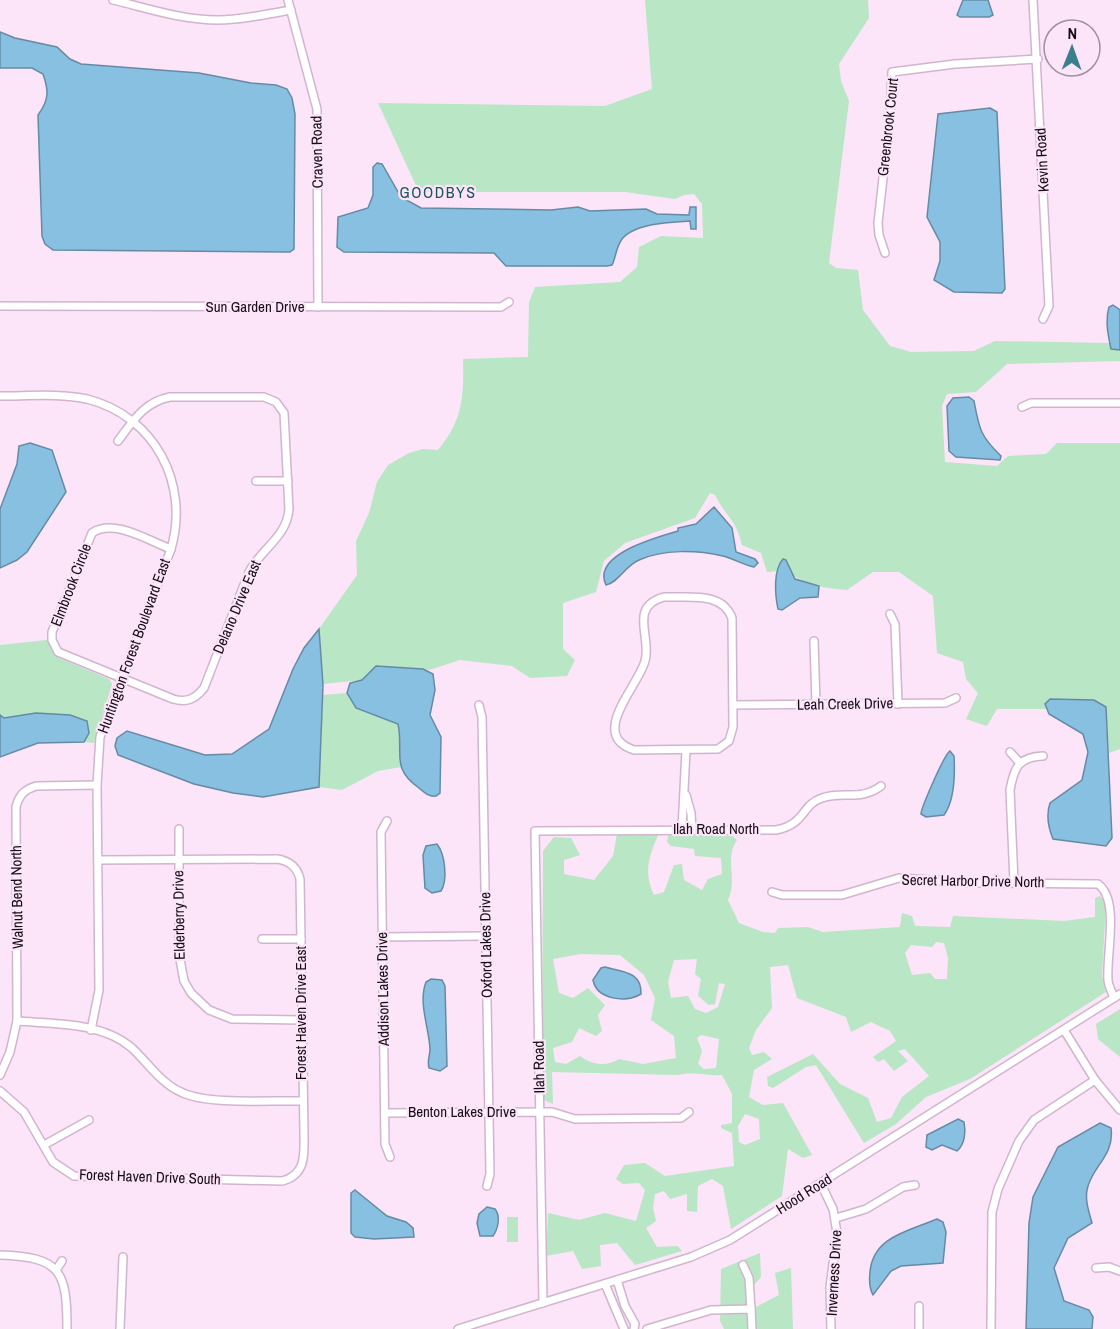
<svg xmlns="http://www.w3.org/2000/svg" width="1120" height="1329" font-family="'Archivo Narrow',sans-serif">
  <rect width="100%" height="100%" fill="#fce4f9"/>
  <g fill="#b9e6c5" fill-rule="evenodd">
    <path d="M 645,0 L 868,0 L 869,18 L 839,64 L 841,81 L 849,101 L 829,263 L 836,268 L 858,270 L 863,310 L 890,346 L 911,352 L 974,351 L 995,341 L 1110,343 L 1111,349 L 1120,350 L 1120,361 L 1007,364 L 976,392 L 947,394 L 942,406 L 945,462 L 997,466 L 1008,456 L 1046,454 L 1057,443 L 1120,443 L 1120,749 L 1109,753 L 1106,708 L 1080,699 L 1045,704 L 1046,709 L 997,709 L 987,726 L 966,719 L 978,693 L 966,679 L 963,662 L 937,653 L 933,596 L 899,572 L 873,572 L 847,590 C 819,588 799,583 778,564 L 777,571 L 767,572 L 761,553 L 742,545 C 736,519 726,517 715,495 L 710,493 L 695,518 L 625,543 L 604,561 L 596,592 L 563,603 L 563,649 L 575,660 L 567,676 L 530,678 L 512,666 L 460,660 L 429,670 L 376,666 L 362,680 L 323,684 L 319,629 L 357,575 L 356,541 L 369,513 L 377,482 L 388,465 L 409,453 L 423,449 L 438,450 C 463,420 464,396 463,359 L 528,357 L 529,302 L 535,287 L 620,282 L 637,267 L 639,247 L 661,236 L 703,238 L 702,204 L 694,194 L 684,195 L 675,199 L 625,192 L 419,192 L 378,103 L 605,106 L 652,89 Z"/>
    <polygon points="47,640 59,658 109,679 112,684 94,743 84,742 89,733 36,713 4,718 0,715 0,645"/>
    <polygon points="347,693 356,708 398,723 401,767 378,771 342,790 319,787 323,695"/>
    <path d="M 669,832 L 729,833 L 737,840 C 724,858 738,880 728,900 L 739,923 L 763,932 L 775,933 L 778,928 L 808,927 L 823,932 L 900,927 L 902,913 L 912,916 L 915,926 L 950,927 L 953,916 L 1064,921 L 1095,917 L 1095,898 L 1100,896 L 1106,903 L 1102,976 L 1106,992 L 970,1079 L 926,1097 L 896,1124 L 864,1143 L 816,1065 L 806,1067 L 773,1088 L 768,1086 L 767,1077 L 813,1054 L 840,1084 L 868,1098 L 877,1122 L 891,1118 L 902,1097 L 929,1076 L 905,1049 L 898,1051 L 908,1061 L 894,1071 L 884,1059 L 878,1062 L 873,1057 L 896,1041 L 890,1031 L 871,1022 L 851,1032 L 846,1017 L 797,998 L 788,965 L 770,967 L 772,1008 L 756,1030 L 749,1048 L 752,1055 L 764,1052 L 772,1059 L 754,1070 L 749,1097 L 763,1105 L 783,1103 L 812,1155 L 803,1158 L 788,1149 L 782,1196 L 731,1229 L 723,1186 L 712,1179 L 698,1186 L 697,1212 L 687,1211 L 687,1194 L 670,1199 L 664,1191 L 655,1194 L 653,1208 L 656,1221 L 646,1228 L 657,1247 L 678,1246 L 682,1251 L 635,1265 L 617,1243 L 600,1245 L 601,1266 L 582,1269 L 573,1251 L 546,1256 L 548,1213 L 579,1220 L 605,1213 L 636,1221 L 645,1190 L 639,1183 L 623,1184 L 616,1179 L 624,1165 L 645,1163 L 665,1176 L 734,1166 L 732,1133 L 721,1128 L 721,1125 L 732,1123 L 732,1094 L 722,1075 C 707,1076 693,1071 678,1075 L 552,1072 L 553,1104 L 542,1099 L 543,851 L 554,837 L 571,838 L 580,855 L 564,860 L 564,874 L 594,880 L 613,856 L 617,834 L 659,833 C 649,856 643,871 654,895 L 664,892 L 674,865 L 682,864 L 684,880 L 702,890 L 708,879 L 722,874 L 721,858 L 695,856 L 694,849 L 671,846 L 667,842 ZM 936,942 L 944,943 L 948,958 L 947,979 L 935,979 L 930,973 L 912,975 L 905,953 L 911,945 L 932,947 ZM 581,954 L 620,955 L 644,975 L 655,998 L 651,1020 L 674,1036 L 676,1058 L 643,1064 L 619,1059 C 606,1067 592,1065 580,1056 L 566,1064 L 555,1062 L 553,1048 L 572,1042 L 579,1028 L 596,1036 L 602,1031 L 598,1015 L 605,1005 L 588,988 L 573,998 L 559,993 L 553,959 ZM 697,959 L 695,974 L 701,979 L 698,996 L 709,1005 L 715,1004 L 719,983 L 725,984 L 718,1007 L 706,1013 L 695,1009 L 688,996 L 671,998 L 668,982 L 674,960 ZM 701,1035 L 719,1039 L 716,1068 L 704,1069 L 698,1064 L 702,1051 L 697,1038 ZM 745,1114 L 759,1119 L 760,1139 L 745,1145 L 739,1142 L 738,1126 Z"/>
    <polygon points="1120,1009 1120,1057 1098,1039 1096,1024"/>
    <rect x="507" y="1217" width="11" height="25"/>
    <polygon points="760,1253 761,1277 746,1294 754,1308 779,1295 775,1273 791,1268 793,1329 724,1329 720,1321 721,1269"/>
  </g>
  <g fill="#88c0e2" stroke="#668aa5" stroke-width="1.5">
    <polygon points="963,0 988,0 993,15 989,17 960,17 957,15"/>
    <path d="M 0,32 L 15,38 L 57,47 L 70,59 L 81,64 L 199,73 L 251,83 L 276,85 L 287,89 L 292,98 L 295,114 L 294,249 L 290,252 L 53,250 L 45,244 L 42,236 L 38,115 C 49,100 49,91 43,74 L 32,68 L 0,68 Z"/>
    <polygon points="990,108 997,112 1005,289 1002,293 954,292 934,280 940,261 940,242 927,217 938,114"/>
    <path d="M 377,163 L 382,164 L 401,197 L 421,208 L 551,210 L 578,207 L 590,211 L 646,209 L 657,214 L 689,215 L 690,207 L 696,207 L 696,229 L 691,229 L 690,221 C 671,222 635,223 622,239 C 616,247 616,257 612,265 L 607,266 L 506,266 L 494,253 L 344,252 L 337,247 L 338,217 L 368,208 L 373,195 L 373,167 Z"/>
    <path d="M 1113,305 L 1120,310 L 1120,350 L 1111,349 C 1108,335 1105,321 1109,307 Z"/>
    <path d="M 969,397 L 974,401 C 979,428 980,436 1001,456 L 1000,460 L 956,457 L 949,451 L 947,406 L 953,398 Z"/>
    <polygon points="30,443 52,450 66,492 27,552 17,560 0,568 0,509 17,464 19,446"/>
    <path d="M 714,507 L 732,528 L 736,552 L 755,559 L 758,563 L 754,567 C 744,565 734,559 723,556 C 697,550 663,549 639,560 C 626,565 618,583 606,585 C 591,554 659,537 678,531 L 678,528 L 696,524 Z"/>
    <path d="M 783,559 L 786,560 L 795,579 L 819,586 L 818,597 L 800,598 L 782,610 L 778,609 C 775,595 773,570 783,559 Z"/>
    <polygon points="319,629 323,685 319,787 263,797 233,793 194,784 118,755 115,746 117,738 127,731 205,755 232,754 269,729 293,669 304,648"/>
    <path d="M 376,666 L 423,669 L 433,674 L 435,690 L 430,715 L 441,737 L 440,793 L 436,796 C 429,797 425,793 419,788 C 390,768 404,752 398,724 L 356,708 L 347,693 L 350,683 L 362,680 Z"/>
    <path d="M 1050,699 L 1094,700 L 1106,707 L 1112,838 L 1106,846 L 1053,839 C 1048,827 1046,815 1050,803 L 1082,780 L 1088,752 L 1083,734 L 1049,714 L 1045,704 Z"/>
    <polygon points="36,713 70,715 87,721 89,733 84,742 38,743 0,757 0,715 4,718"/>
    <path d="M 950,751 L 954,756 C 955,774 955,800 944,815 L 926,817 L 921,814 C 921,808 945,753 950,751 Z"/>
    <path d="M 437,844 C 445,854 448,880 441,891 L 432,893 L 425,888 L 423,855 L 426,846 Z"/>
    <path d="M 605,967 C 621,972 642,971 641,994 C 626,1003 597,1000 593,980 L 601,968 Z"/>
    <path d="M 431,979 L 442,980 L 445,986 L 447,1066 L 440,1071 L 429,1068 C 427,1060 430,1056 430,1049 C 429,1027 418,1003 426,982 Z"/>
    <path d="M 958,1119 L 964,1122 C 966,1132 965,1144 957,1151 L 942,1145 L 932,1150 L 926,1147 L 927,1135 Z"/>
    <path d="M 1100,1123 L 1111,1128 C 1115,1156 1091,1167 1087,1190 C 1085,1201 1089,1212 1092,1223 L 1068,1238 L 1054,1268 L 1064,1301 L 1089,1310 L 1093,1317 L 1092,1329 L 1026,1329 L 1029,1223 L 1033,1197 L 1058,1147 Z"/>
    <polygon points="355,1190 387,1216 406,1222 413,1228 414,1237 374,1239 355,1237 351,1233 351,1193"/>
    <path d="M 487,1207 L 495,1209 C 501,1216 498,1229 493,1236 L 480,1236 L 477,1223 L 479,1214 Z"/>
    <path d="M 937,1219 L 943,1222 L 946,1232 L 943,1263 L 901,1266 L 891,1271 L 873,1295 C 869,1288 869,1281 870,1272 C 873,1236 910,1231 937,1219 Z"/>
  </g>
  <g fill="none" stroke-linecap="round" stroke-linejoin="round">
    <defs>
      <g id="minor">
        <path d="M 113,0 C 147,8 182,20 218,20 C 243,20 266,14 291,10"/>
        <polyline points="288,0 317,109 318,307"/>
        <polyline points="1033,0 1049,306 1043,319"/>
        <polyline points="885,253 879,235 878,223 890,115 892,72 955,64 1038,59"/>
        <polyline points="0,306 501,307 509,302"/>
        <path d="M 0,396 C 28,396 60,393 87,399 C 155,416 190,484 171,549 L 100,737 L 97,785 L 99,990 L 91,1030"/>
        <polyline points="1022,407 1031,403 1120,403"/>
        <path d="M 118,441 C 133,421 144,402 170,397 L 264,397 L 276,402 L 284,413 L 289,509 C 287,537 261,549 249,572 L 204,688 C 195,699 187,703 173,699 L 58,652 L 52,640 L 52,632 L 92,533 C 114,518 149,541 171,549"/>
        <polyline points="256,481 288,481"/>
        <path d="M 664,597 C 688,598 722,591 732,618 L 733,727 L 729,741 L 718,749 L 634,750 C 588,735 638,687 645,661 C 652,637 628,607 664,597 Z"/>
        <polyline points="890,614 895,624 898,704"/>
        <polyline points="814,641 816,704"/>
        <polyline points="479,705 482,717 490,1174 487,1186"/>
        <polyline points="733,705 945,703 956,698"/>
        <polyline points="1010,752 1020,763"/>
        <polyline points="686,795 691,813 692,829"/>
        <polyline points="387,821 381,832 385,1144 390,1157"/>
        <polyline points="179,829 179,954 184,981 191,993 209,1010 232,1019 301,1020"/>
        <polyline points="682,829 686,750"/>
        <path d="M 1014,882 L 1010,790 C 1014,768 1018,757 1043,756"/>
        <path d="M 772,892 L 782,895 L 842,895 L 899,878 L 977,883 L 1098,884 C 1120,900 1106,953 1108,980 C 1108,985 1112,992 1114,998"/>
        <polyline points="383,937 486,936"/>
        <polyline points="262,939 301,939"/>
        <path d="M 17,1021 C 55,1024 102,1022 132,1048 C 149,1064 161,1084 183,1093 C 210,1105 271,1100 302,1101"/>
        <polyline points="1064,1030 1095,1080 1120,1110"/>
        <path d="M 0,1075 L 10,1052 L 17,1021 L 16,807 C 19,795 24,790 36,786 L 97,785"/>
        <path d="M 0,1091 L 24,1112 L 53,1162 L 74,1176 L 282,1181 C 307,1175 304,1153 304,1132 L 300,879 C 297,867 290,861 277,859 L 98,860"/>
        <polyline points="385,1113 552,1112 575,1119 681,1118 689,1112"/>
        <polyline points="44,1145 89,1120"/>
        <polyline points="821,1184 833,1209 837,1233 830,1287 831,1329"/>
        <polyline points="836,1218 866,1209 903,1187 915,1185"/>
        <path d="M 0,1255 C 61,1257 67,1271 67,1329"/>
        <polyline points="743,1265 749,1278 751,1309"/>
        <polyline points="1096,1268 1109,1267 1120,1271"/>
        <polyline points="56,1270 62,1261"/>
        <polyline points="617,1280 625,1306 635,1324 634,1329"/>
        <polyline points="605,1284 624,1329"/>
        <path d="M 543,1303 L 535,831 L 776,830 C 806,824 801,805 822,798 C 844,790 859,802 881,786"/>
        <polyline points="120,1329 123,1257"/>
        <polyline points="458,1329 691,1257 730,1240 1120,994"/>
        <polyline points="647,1329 711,1310 751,1309 752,1329"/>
        <polyline points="919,1329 919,1306"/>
        <polyline points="991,1329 992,1212 998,1189 1019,1141 1034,1120 1095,1080"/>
      </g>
    </defs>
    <use href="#minor" stroke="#d1b5ce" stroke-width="10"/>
    <use href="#minor" stroke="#fff" stroke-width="7"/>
  </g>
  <g text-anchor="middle" stroke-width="4.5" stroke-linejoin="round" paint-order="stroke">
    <g font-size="15" fill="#160d16" stroke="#fce4f9">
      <text transform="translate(888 127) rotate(-84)" y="5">Greenbrook Court</text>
      <text transform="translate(317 152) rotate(-91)" y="5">Craven Road</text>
      <text transform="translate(1042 160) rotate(-93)" y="5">Kevin Road</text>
      <text x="255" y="312">Sun Garden Drive</text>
      <text transform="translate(71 585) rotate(-69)" y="5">Elmbrook Circle</text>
      <text transform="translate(237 607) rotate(-67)" y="5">Delano Drive East</text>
      <text transform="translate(134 646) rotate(-70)" y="5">Huntington Forest Boulevard East</text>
      <text transform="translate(845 704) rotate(-1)" y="5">Leah Creek Drive</text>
      <text x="716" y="834">Ilah Road North</text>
      <text transform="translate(973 881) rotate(1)" y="5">Secret Harbor Drive North</text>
      <text transform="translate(17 897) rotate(-91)" y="5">Walnut Bend North</text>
      <text transform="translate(179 915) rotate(-91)" y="5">Elderberry Drive</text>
      <text transform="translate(486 945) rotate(-91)" y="5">Oxford Lakes Drive</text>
      <text transform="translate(383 989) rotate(-91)" y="5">Addison Lakes Drive</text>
      <text transform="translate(301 1013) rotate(-90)" y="5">Forest Haven Drive East</text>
      <text transform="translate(539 1067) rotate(-91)" y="5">Ilah Road</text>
      <text x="462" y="1117">Benton Lakes Drive</text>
      <text transform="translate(150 1177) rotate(2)" y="5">Forest Haven Drive South</text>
      <text transform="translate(804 1194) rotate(-32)" y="5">Hood Road</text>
      <text transform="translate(834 1273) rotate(-87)" y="5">Inverness Drive</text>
    </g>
    <g font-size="16" letter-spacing="1.5" fill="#1b555e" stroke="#fce4f9">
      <text x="438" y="198">GOODBYS</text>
    </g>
  </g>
  <g transform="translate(1072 48) rotate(1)"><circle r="28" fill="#fce4f9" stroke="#a08e9e" stroke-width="1.5"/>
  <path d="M0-4.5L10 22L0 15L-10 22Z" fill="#3a808c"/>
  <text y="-9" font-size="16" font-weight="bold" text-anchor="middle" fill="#160d16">N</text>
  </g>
</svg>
